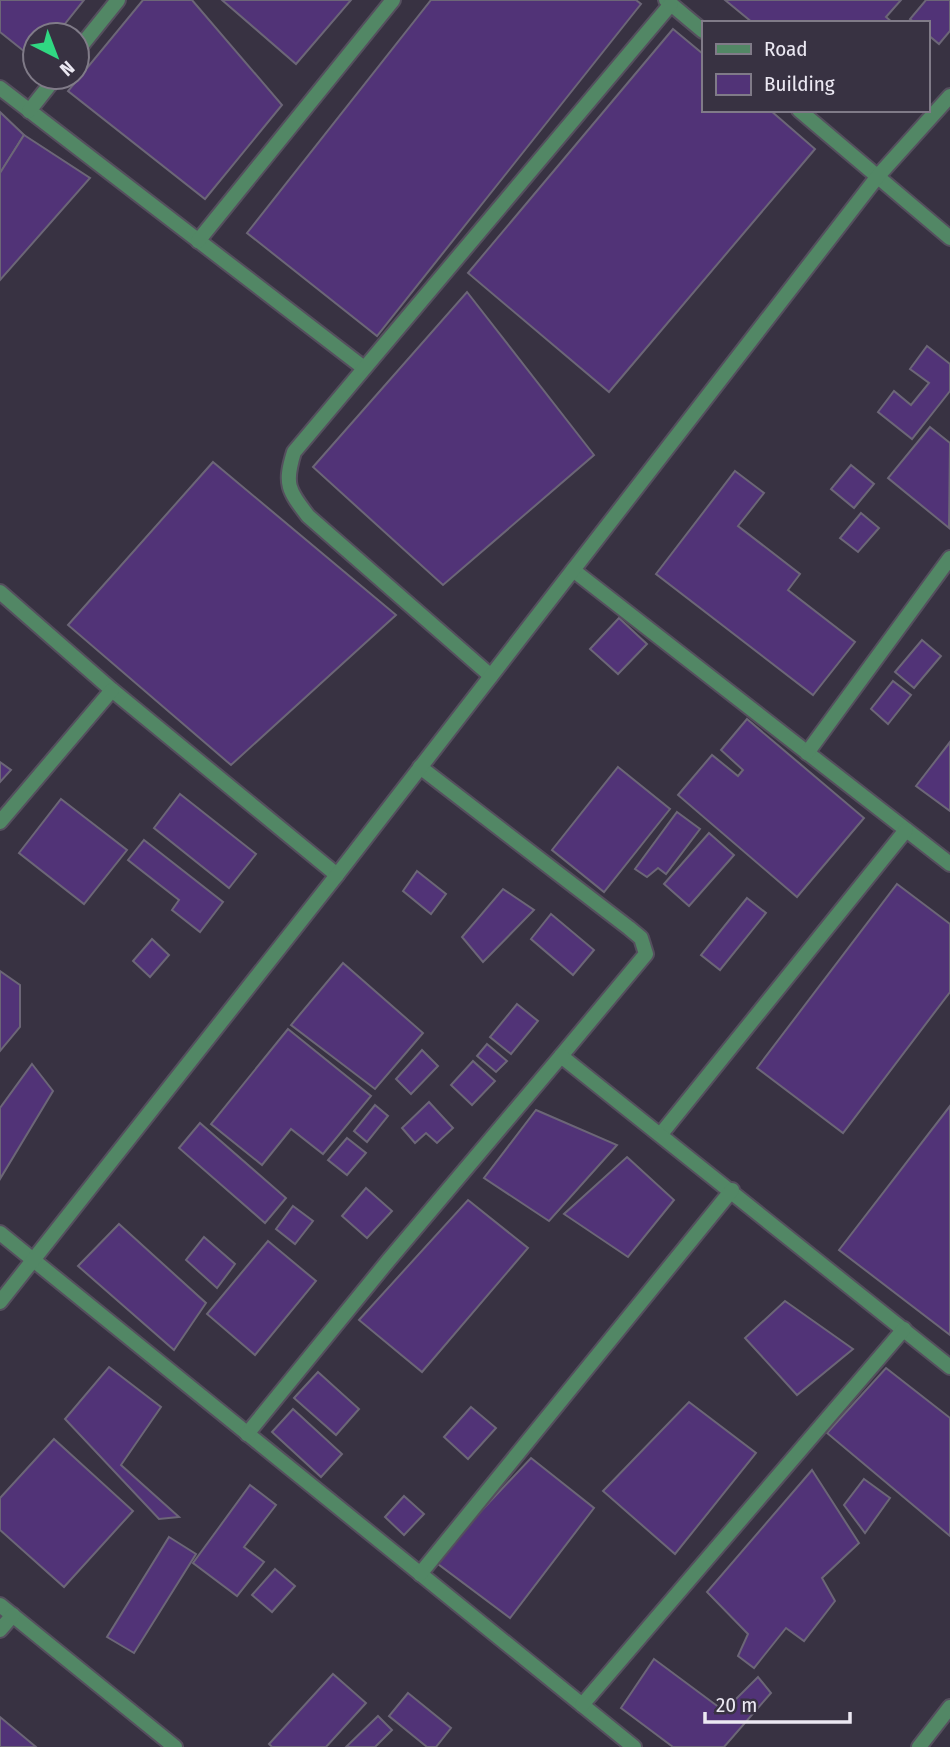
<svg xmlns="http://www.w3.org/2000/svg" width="950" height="1747" font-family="'Fira Sans Condensed',sans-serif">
  <rect width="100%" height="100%" fill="#383242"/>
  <g fill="#513377" stroke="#6c6677" stroke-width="2">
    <polygon points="0,0 84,0 56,35 35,35 35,60 0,32"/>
    <polygon points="143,0 192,0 282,105 205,199 68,91"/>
    <polygon points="222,0 351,0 296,64"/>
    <polygon points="431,0 636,0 641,4 377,336 247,233"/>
    <polygon points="725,0 901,0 886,17 893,23 753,23"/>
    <polygon points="926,0 950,0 950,31 939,44 927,34 927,23 915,23 910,19"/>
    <polygon points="673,29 703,54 703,110 770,110 815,149 609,392 468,273"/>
    <polygon points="0,112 24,135 0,173"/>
    <polygon points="24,135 90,178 0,280 0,173"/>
    <polygon points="467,292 594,455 443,585 313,467"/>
    <polygon points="927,346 950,364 950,391 912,439 878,412 894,391 911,405 929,383 910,369"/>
    <polygon points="930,427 950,443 949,528 888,478"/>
    <polygon points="213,462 396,615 231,765 68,625"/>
    <polygon points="851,465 874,484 854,508 831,489"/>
    <polygon points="735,471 764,493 738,526 800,574 788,590 855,642 813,695 656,574"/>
    <polygon points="861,513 879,528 858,552 840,538"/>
    <polygon points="619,618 647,644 618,674 590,649"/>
    <polygon points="922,640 941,656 914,688 895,672"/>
    <polygon points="893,681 911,695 888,724 871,709"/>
    <polygon points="747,719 864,818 797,897 678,795 712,755 738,776 743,770 721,750"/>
    <polygon points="950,742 950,811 916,786"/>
    <polygon points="0,762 11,770 0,782"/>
    <polygon points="618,767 670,809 604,892 552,850"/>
    <polygon points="180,794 256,854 229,888 154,828"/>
    <polygon points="61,799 127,850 84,904 19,853"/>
    <polygon points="677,812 700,829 666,874 658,868 647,877 635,869"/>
    <polygon points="709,833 734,855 689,906 664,884"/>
    <polygon points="144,840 223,902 200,932 172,910 179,900 128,860"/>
    <polygon points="417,871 446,894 431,914 403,891"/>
    <polygon points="897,884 950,924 950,992 843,1133 757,1068"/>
    <polygon points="503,889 534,910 483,962 462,937"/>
    <polygon points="747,898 766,913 720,970 701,955"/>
    <polygon points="551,914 594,950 573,975 531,939"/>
    <polygon points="152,939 169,955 150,977 133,961"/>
    <polygon points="343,963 423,1033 375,1089 291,1025"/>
    <polygon points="0,971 20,985 20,1027 0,1051"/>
    <polygon points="517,1004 538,1021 511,1054 490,1037"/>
    <polygon points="288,1029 371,1096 323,1154 291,1129 262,1165 211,1124"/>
    <polygon points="487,1044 507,1061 496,1072 477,1056"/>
    <polygon points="422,1050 438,1066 411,1094 396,1079"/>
    <polygon points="473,1061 495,1081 472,1105 451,1085"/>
    <polygon points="32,1064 53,1091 0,1179 0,1108"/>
    <polygon points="429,1102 453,1128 437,1143 426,1133 415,1143 402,1128"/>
    <polygon points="375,1105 388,1116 367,1142 354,1131"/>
    <polygon points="950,1106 950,1335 839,1250"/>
    <polygon points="536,1110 617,1145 549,1221 484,1178"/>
    <polygon points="200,1123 286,1198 265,1223 179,1148"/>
    <polygon points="347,1138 366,1153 347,1175 328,1160"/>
    <polygon points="627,1157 674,1200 628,1257 564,1214"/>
    <polygon points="366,1188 392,1211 367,1238 342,1216"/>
    <polygon points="468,1200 528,1248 422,1372 359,1320"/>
    <polygon points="293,1206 313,1221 295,1244 276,1229"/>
    <polygon points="119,1224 206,1303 174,1350 78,1266"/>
    <polygon points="204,1237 235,1264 217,1288 186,1260"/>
    <polygon points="268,1241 316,1281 255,1355 207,1314"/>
    <polygon points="785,1301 853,1349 797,1395 745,1338"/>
    <polygon points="109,1367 161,1407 121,1465 179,1517 159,1519 65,1419"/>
    <polygon points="886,1368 950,1418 950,1536 827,1433"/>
    <polygon points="318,1372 359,1409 336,1435 294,1398"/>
    <polygon points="689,1402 756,1453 675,1554 603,1491"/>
    <polygon points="471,1407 496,1428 468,1459 444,1437"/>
    <polygon points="293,1409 342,1454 321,1477 272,1432"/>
    <polygon points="54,1439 133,1511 64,1587 0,1530 0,1498"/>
    <polygon points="531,1458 594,1508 510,1618 434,1561"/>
    <polygon points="812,1470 859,1543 822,1578 835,1601 804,1641 786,1628 754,1668 738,1656 748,1634 707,1592"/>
    <polygon points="864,1479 890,1498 865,1533 844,1505"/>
    <polygon points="250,1485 276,1505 244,1547 264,1562 237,1596 193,1563"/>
    <polygon points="404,1496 424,1514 404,1535 385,1517"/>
    <polygon points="169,1537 196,1554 134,1653 107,1637"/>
    <polygon points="275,1569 295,1586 272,1612 252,1595"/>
    <polygon points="654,1659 724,1711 758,1677 771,1693 724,1747 673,1747 621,1708"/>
    <polygon points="333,1674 366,1703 326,1747 272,1747 269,1744"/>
    <polygon points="408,1693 451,1728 436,1747 427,1747 389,1716"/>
    <polygon points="378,1716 392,1730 375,1747 346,1747"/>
    <polygon points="0,1717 36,1747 0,1747"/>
  </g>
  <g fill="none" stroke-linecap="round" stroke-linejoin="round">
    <defs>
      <g id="minor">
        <polyline points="666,0 703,31"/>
        <polyline points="77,51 118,0"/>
        <polyline points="0,88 364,368"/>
        <polyline points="799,110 950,238"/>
        <polyline points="29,111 56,77"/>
        <polyline points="198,241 393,0"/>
        <polyline points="573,570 950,864"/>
        <polyline points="0,592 112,690 337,875"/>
        <path d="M 491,676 L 308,516 C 288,490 284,484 294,452 L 671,4"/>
        <polyline points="807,753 950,558"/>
        <polyline points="420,767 629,928 641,938 646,954 561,1056"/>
        <polyline points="0,822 112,690"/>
        <polyline points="661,1134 906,830"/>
        <polyline points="0,1233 634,1747"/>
        <polyline points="0,1302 337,875 878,176 950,96"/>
        <polyline points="247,1434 388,1261 561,1056 950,1367"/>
        <polyline points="420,1574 732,1190"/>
        <polyline points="0,1605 175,1747"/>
        <polyline points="0,1630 13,1615"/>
        <polyline points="582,1705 904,1329"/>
        <polyline points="919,1747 950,1707"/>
      </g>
    </defs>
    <use href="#minor" stroke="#554f5e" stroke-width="18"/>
    <use href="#minor" stroke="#528765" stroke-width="14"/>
  </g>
  <rect x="702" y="21" width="228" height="91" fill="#383242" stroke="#807b88" stroke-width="2"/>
  <rect x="716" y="44" width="35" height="10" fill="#528765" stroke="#807b88" stroke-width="2"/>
  <text x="764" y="56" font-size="21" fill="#ebe8f2">Road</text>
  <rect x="716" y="74" width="35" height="21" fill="#513377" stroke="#807b88" stroke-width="2"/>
  <text x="764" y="91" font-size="21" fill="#ebe8f2">Building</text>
  <g transform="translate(56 56) rotate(138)"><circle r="33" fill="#383242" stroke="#807b88" stroke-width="2"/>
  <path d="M0-5L12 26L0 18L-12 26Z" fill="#30d882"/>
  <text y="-10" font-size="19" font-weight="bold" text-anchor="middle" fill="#ebe8f2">N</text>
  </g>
  <path d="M705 1712v10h145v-10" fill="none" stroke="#ebe8f2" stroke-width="3.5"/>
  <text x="716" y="1712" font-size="21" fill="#ebe8f2" stroke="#383242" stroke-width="5" paint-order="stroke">20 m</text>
</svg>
